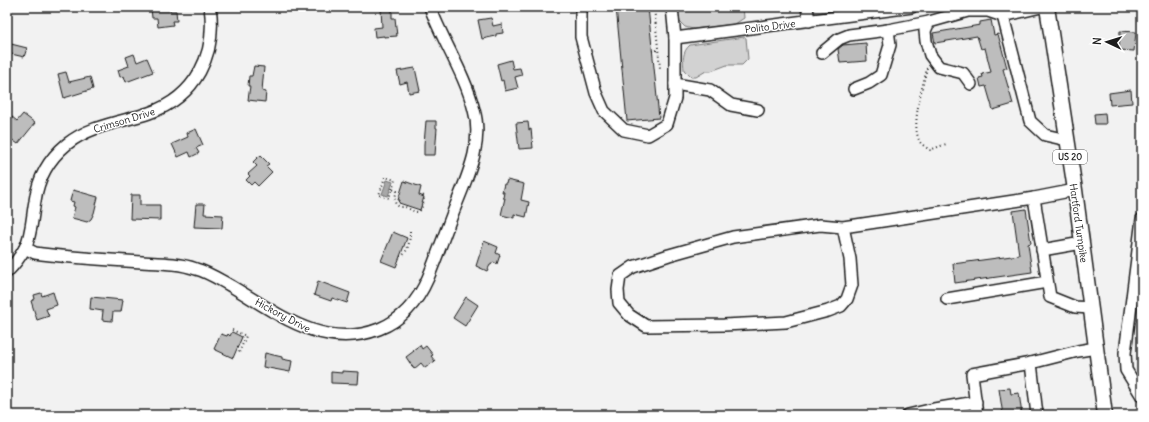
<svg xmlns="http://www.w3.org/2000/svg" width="1149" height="422" font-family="Delius,sans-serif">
  <rect width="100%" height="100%" fill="#f2f2f2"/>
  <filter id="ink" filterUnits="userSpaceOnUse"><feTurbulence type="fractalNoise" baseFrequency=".025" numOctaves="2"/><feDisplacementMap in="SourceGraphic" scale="8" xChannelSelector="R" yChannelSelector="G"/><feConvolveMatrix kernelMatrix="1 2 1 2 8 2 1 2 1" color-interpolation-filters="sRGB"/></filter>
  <g filter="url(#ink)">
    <g fill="#d2d2d2" stroke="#777">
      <polygon points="680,7 710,7 711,9 743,7 744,18 735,24 693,29 685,27 679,21 678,12"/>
      <path d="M 744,37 L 746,38 L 748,59 L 742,65 L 727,65 L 711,71 L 706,71 L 696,77 L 691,77 L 684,70 C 683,60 682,52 690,45 Z"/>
    </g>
    <polygon fill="#a8a8a8" stroke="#707070" points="387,180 393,182 388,196 382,194"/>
    <g fill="#bdbdbd" stroke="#1c1c1c">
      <polygon points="160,7 170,7 170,11 176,11 177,21 172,21 173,25 158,27 157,18 152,18 151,8"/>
      <polygon points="616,7 648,7 659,118 627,121"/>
      <polygon points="392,8 392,18 395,18 397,36 384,37 384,36 375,37 374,28 382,27 381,9"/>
      <polygon points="491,18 493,26 502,24 503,33 496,34 496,36 482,39 478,20"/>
      <polygon points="991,20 994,35 998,34 1007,68 1003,69 1013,104 993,110 986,86 981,87 979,78 983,77 982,74 991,72 985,48 981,49 977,36 935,43 933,33 980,25 980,22"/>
      <polygon points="1120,31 1136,32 1134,51 1119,50"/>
      <polygon points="7,43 27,48 24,57 7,53"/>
      <polygon points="866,43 867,61 840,63 838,49 843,45"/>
      <polygon points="134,54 137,62 147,58 153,72 126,82 124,76 120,77 118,70 129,66 126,57"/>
      <polygon points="511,60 513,69 520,68 522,75 515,77 518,88 505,91 503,80 501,81 497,64"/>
      <polygon points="254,66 264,67 262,91 266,92 265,102 248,100 250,86 248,86 249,76 252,76"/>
      <polygon points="415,68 420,91 409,93 407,82 400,84 397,71"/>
      <polygon points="66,72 69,82 90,77 93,89 64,98 58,74"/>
      <polygon points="1131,90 1132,103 1110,105 1109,93"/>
      <polygon points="1105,113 1106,124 1095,124 1094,114"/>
      <polygon points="23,114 35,123 18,144 7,136 11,130 7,127 7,121 11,116 17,121"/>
      <polygon points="426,121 436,121 436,128 437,128 435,155 424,155 424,144"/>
      <polygon points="528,122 529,130 531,129 533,148 519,149 516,123"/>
      <polygon points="196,129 203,145 196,148 199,153 191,157 189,152 178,157 172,144 188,137 187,133"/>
      <polygon points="260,155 269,164 266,166 272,172 258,186 254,182 251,185 246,180 250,176 248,174 257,166 253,162"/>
      <polygon points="507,180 524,184 521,200 529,202 526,217 514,214 514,218 501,215 505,198 503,198 504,192 502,192 504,184 506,184"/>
      <polygon points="404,181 421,187 419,195 424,197 420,210 399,203 400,200 398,200"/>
      <polygon points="73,190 98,197 94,213 91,219 87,222 72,218 75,207 73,206 74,202 70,201"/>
      <polygon points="131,195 140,195 140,205 160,205 160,220 130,219"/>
      <polygon points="196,204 205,204 204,214 223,215 222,228 194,227"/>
      <polygon points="1026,209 1031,243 1028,244 1032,272 955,283 953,264 1019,255 1013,211"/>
      <polygon points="393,232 407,238 396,267 381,261"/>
      <polygon points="484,241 498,247 496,253 500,255 497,264 493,262 491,265 490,265 487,271 476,266"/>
      <polygon points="318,281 350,293 347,303 332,298 331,301 314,295"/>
      <polygon points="53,292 57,305 46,309 49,316 37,320 31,301 35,299 34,295 41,293 42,296"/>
      <polygon points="91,297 123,300 121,312 113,312 112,321 102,320 103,311 90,309"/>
      <polygon points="466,297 478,305 465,326 453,318"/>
      <polygon points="232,332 242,337 233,358 214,349 221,334 227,336 228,334 230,336"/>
      <polygon points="420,345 422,349 426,346 433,355 431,356 435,361 425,368 421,363 414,369 406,357 414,351 413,350"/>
      <polygon points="265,353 282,357 282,359 292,361 290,372 263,367"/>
      <polygon points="342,371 359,372 358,384 331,383 331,372 342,373"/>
      <polygon points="1010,388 1011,394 1019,393 1022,415 1003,415 999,389"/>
    </g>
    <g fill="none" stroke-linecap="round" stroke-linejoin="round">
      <defs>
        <g id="minor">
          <polyline points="581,7 581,37 596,93 604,111 624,130 648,135 667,124 675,98 675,38 672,7"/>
          <polyline points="807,7 809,21"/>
          <polyline points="1041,7 1003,16 1030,121 1045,135 1067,140"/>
          <polyline points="675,38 912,7"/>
          <polyline points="822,53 839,39 849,35 888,30 929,22"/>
          <polyline points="675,84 710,90 731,105 758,110"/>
          <polyline points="971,84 963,73 939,67 930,55 926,41 925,31 929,22 968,11 988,11 1003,16"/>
          <polyline points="854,89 869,83 881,75 890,45 888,30"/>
          <polyline points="1075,190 1034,198 1050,297 1075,307 1090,308"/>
          <polyline points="1142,219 1125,353 1126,370 1142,396"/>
          <polyline points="843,227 850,259 852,285 847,299 841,306 828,311 786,322 724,325 646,326 629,315 619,303 618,290 620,276 633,267 669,255 733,237 820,225 843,227 1034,198"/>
          <path d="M 25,248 L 35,253 L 42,254 C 75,258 108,260 142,262 C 160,263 179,263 196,269 C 208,272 220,280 231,286 C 277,313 323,351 379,329 C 402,320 418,301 428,278 C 437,256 445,233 454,210 C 466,179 484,144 474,110 C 465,74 443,42 430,7"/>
          <polyline points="1042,250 1082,243"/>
          <path d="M 7,272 C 14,265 20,257 25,248 C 32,234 32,216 35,201 C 38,178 50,158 67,144 C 91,125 122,122 149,113 C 196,97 217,54 210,7"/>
          <polyline points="947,299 1047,282"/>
          <polyline points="908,415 934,409 976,402"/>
          <polyline points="977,415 972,374 1031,363"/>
          <polyline points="1037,415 1031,363 1078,351 1096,348"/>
        </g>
        <polyline id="major" points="1047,7 1075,190 1105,415"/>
      </defs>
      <use href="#minor" stroke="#1c1c1c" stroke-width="14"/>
      <use href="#major" stroke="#1c1c1c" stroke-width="17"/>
      <g stroke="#1c1c1c" stroke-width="2" stroke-dasharray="1 3" stroke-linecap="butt">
        <polyline points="654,7 660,68"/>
        <polyline points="652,51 658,50"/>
        <path d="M 927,68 C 923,86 910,125 920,142 C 922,145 927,148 930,150 L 946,144"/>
        <path d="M 392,189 L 395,180 L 385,177 L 379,195 L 389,198 L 392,189 L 397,191 C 395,197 392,205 401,207 C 405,207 404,206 407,208 C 412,210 414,212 419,212 C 423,207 424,201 424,196 L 421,194"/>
        <path d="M 400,256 L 402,256 C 409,250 410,239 410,230"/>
        <polyline points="232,330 246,336 238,355"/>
      </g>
      <use href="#minor" stroke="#fff" stroke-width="11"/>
      <use href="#major" stroke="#fff" stroke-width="14"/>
    </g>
  </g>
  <g text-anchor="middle" stroke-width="3" stroke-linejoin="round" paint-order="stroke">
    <rect fill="#fff" stroke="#606060" stroke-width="1" x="1053" y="150" width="34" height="14" rx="3"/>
    <g font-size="9" font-weight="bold" fill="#1c1c1c">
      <text x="1070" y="160">US 20</text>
    </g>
    <g font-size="10" fill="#1c1c1c" stroke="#fff">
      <text transform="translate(770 26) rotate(-7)" y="4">Polito Drive</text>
      <text transform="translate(124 120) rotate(-17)" y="4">Crimson Drive</text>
      <text transform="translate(1079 223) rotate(82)" y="4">Hartford Turnpike</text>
      <text transform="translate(283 315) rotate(28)" y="4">Hickory Drive</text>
    </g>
  </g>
  <rect width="1149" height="422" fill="none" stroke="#fff" stroke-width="24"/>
  <rect x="12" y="12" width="1125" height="398" fill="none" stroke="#1c1c1c" stroke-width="1.5" filter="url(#ink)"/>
  <g transform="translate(1107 42) rotate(274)" stroke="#ffffff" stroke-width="3" paint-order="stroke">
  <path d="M0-3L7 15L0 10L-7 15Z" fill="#1c1c1c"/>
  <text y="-6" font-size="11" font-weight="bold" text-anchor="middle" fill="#1c1c1c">N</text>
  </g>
</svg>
